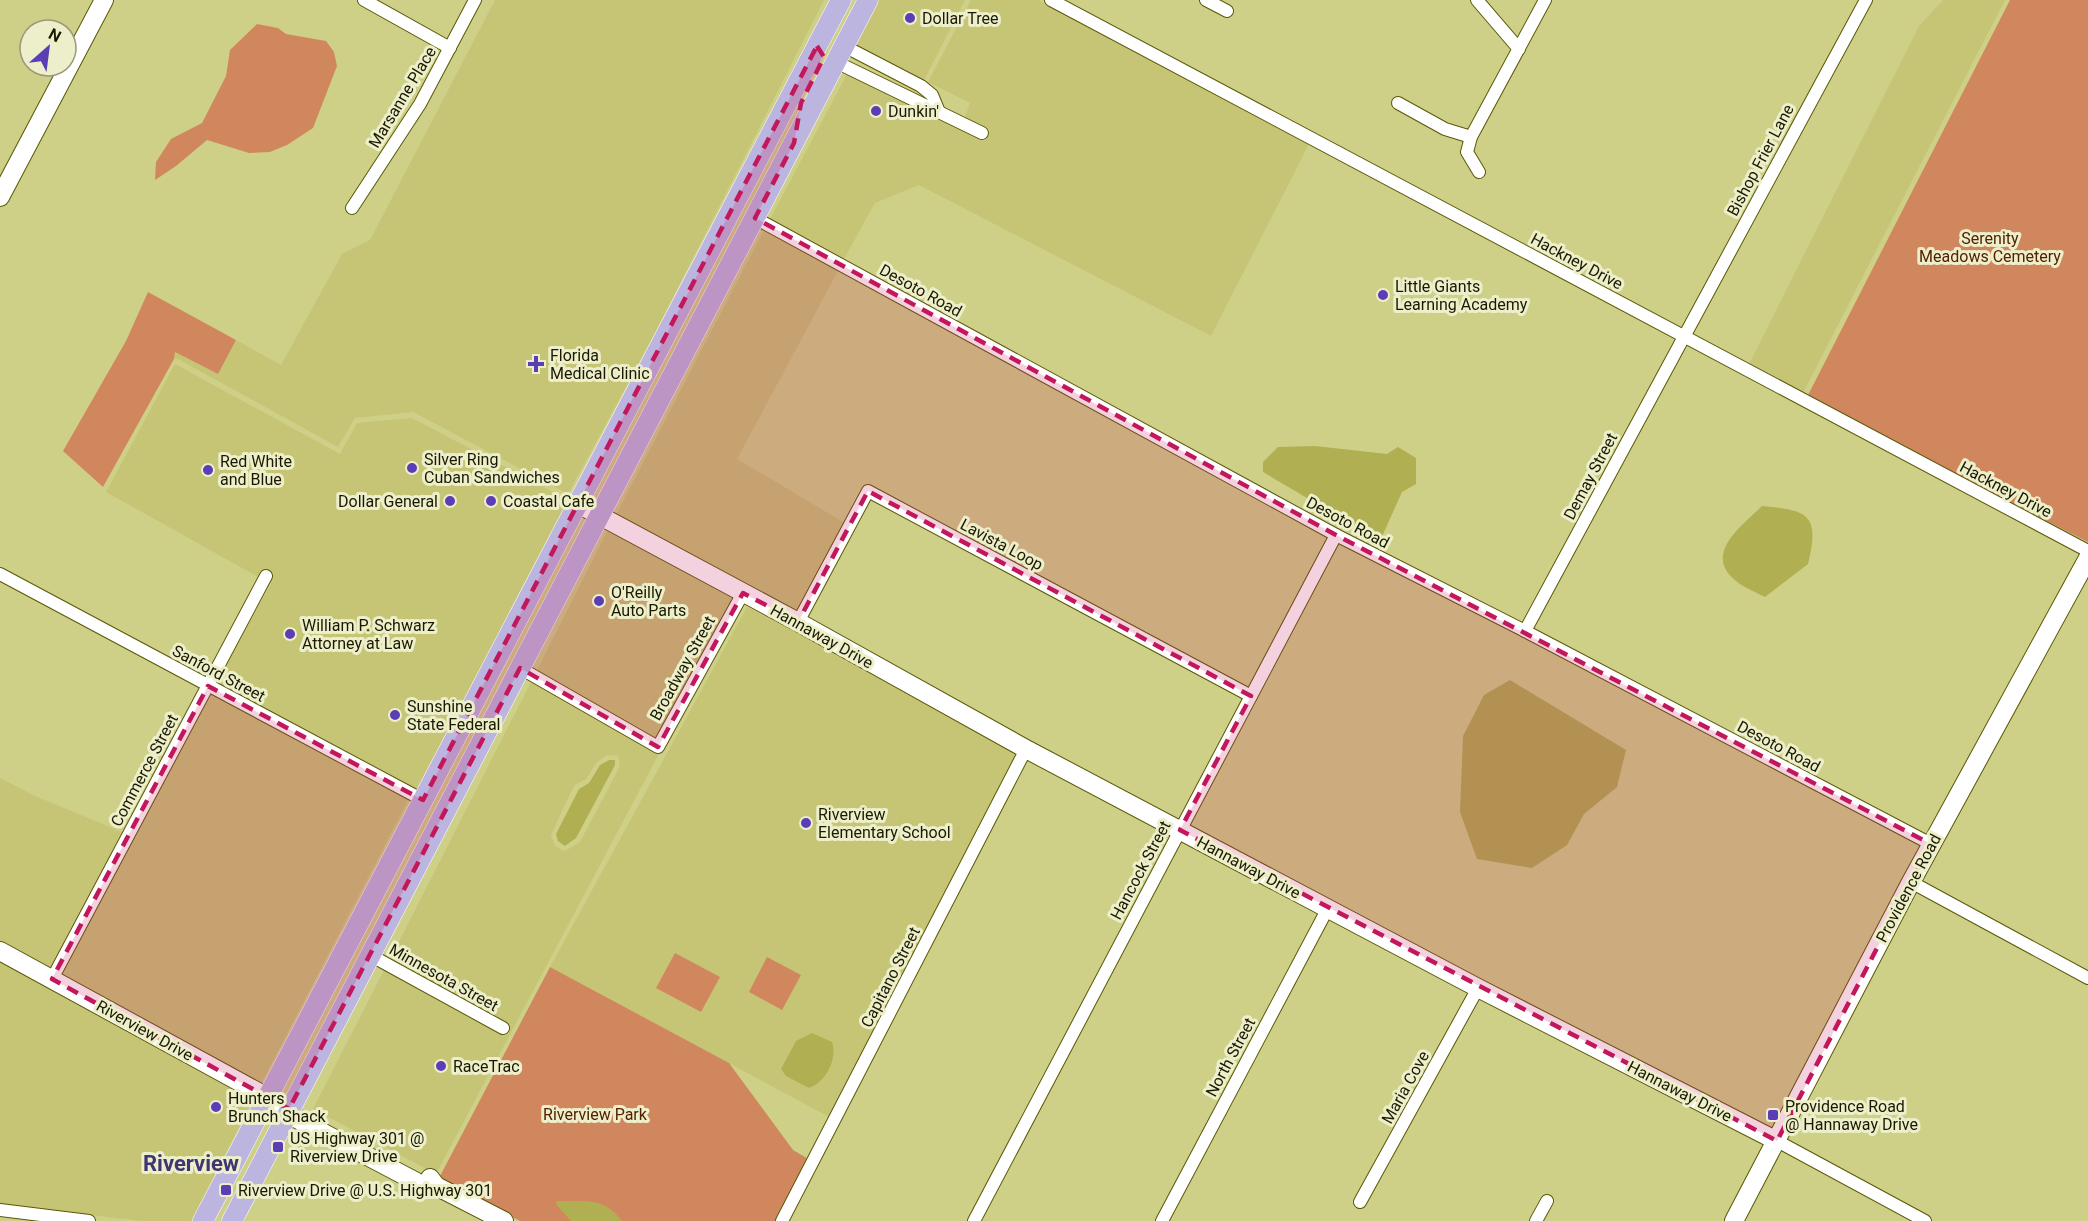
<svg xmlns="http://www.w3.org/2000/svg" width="2088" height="1221" font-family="Roboto,sans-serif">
  <rect width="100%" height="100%" fill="#cfd087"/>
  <g fill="#c6c576" fill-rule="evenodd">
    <polygon points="495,0 824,0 654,335 568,494 413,412 355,418 338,447 178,359 174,359 175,352 218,374 236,340 281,365 342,254 370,240"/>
    <polygon points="868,0 965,0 921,86 844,46"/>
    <polygon points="971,0 1038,0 1309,144 1211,336 919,185 875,203 844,259 770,219 847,74 935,117 936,120 939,119 984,141 990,130 965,117 970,103 928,82"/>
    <polygon points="1943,0 2005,0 1803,393 1749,364 1919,26"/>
    <polygon points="764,230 838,271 737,459 845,523 796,614 615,517"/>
    <polygon points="175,364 340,454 357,423 412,418 568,500 419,794 214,685 271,584 106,492"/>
    <polygon points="609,528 735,596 656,738 537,670"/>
    <polygon points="747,607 831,649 1020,752 831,1118 550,967"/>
    <path d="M 531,682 L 655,752 L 661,750 L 436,1174 L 313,1109 L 384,970 L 505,1036 L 511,1025 L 390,959 ZM 607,755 L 618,756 L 620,766 L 580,842 L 565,851 L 562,850 L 555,846 L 551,835 L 568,798 L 575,785 L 586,779 L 597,762 Z"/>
    <polygon points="210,694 408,800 260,1086 59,976"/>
    <polygon points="0,778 35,796 122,832 49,970 0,944"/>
    <polygon points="0,958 254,1098 191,1221 141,1221 0,1204"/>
  </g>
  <g fill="#d1875e">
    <polygon points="2010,0 2088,0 2088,542 1974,484 1805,401"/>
    <polygon points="257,24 278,28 286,34 326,41 334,52 337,66 313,128 287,145 270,152 249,153 207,140 176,166 155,180 156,162 171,139 202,123 226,76 230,50"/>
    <polygon points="148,292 236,340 218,374 175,352 174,359 103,487 63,451 126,341"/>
    <polygon points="675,953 720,977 701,1012 656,988"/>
    <polygon points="767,957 801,975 782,1010 749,992"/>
    <polygon points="550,967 729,1063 793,1150 810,1160 778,1221 520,1221 439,1178"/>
  </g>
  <g fill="#b0b052">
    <polygon points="1315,446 1387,454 1398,447 1416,458 1416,484 1402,492 1380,541 1263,472 1263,462 1278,447"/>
    <path d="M 1762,506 C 1809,510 1820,515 1808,564 L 1765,597 C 1756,592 1744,588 1736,581 C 1702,554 1742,526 1762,506 Z"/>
    <polygon points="1510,680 1626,750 1617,787 1584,814 1567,845 1532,868 1477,859 1460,812 1463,736 1484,695"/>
    <polygon points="609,760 615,760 615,765 576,838 565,846 558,841 556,834 579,789 589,783 600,765"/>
    <path d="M 812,1033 L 832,1042 C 838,1059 825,1083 809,1088 L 786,1076 L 781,1069 L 796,1041 Z"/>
    <path d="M 557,1201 C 585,1202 603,1196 622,1221 L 571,1221 L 556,1204 Z"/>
  </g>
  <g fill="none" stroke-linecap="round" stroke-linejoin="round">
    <defs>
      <g id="street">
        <polyline points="364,0 450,48"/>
        <polyline points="1051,0 2088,551"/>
        <polyline points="1206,0 1227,11"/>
        <polyline points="1477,0 1519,49"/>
        <polyline points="844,46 921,86 932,95 939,112"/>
        <polyline points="836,62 982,133"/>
        <polyline points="1398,103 1445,129 1471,137"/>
        <polyline points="1479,172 1467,152 1471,137 1545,0"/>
        <polyline points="352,208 420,104 475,0"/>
        <polyline points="755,218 1336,535 1525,631 1931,844"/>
        <polyline points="0,574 423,800"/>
        <polyline points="798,622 868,491 1251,696"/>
        <polyline points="1525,631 1866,0"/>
        <polyline points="520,668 658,747 743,593"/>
        <polyline points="1911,882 2088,978"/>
        <polyline points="370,955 503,1028"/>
        <polyline points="52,979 266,576"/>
        <polyline points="1777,1141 1925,1221"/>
        <polyline points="1360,1202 1478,988"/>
        <polyline points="0,1210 89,1221"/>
        <polyline points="782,1221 1026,749"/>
        <polyline points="974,1221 1336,535"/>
        <polyline points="1162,1221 1328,908"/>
        <polyline points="1536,1221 1547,1201"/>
      </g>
      <g id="secondary">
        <polyline points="0,197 104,0"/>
        <polyline points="578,504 798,622 1026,749 1478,988 1777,1141"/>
        <polyline points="0,951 289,1109 297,1119 428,1188 436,1186"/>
        <polyline points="430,1178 436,1186 504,1221"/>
        <polyline points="1734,1221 1911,882 2088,558"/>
      </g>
      <g id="primary">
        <polyline points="203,1221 841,0"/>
        <polyline points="232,1221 868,0"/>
      </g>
    </defs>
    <use href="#street" stroke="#595806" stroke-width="14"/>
    <use href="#secondary" stroke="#595806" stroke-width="20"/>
    <use href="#primary" stroke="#fff" stroke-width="21"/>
    <use href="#street" stroke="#fff" stroke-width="12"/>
    <use href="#secondary" stroke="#fff" stroke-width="18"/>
    <use href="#primary" stroke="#bbb5e0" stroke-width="20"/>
  </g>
  <path fill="#c2185b" fill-opacity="0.2" stroke="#c2185b" stroke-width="4.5" stroke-dasharray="12 8" stroke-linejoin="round" d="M 817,46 L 824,57 L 801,103 L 794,143 L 755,218 L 1336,535 L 1931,844 L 1777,1141 L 1180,830 L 1251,696 L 868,491 L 798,622 L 743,593 L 658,747 L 520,668 L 289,1109 L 52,979 L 208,686 L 423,800 Z"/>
  <g fill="#5b3db6" stroke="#edefcb" stroke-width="2">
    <circle cx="910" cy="18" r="6"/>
    <circle cx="876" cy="111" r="6"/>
    <circle cx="1383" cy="295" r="6"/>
    <path d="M533 355h6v6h6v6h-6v6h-6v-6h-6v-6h6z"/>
    <circle cx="412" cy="468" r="6"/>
    <circle cx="208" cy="470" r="6"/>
    <circle cx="450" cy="501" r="6"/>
    <circle cx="491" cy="501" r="6"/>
    <circle cx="599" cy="601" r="6"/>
    <circle cx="290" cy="634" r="6"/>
    <circle cx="395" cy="715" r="6"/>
    <circle cx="806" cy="823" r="6"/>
    <circle cx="441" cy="1066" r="6"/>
    <circle cx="216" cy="1107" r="6"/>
    <rect x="1767" y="1109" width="12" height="12" rx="3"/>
    <rect x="272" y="1141" width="12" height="12" rx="3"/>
    <rect x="220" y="1184" width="12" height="12" rx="3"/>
  </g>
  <g text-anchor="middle" stroke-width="6" stroke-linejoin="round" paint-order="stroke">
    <g font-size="16" fill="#1a1900" stroke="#edefcb" text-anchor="start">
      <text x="922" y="24">Dollar Tree</text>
      <text x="888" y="117">Dunkin'</text>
      <text x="1395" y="292">Little Giants<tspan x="1395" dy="18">Learning Academy</tspan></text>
      <text x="550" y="361">Florida<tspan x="550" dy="18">Medical Clinic</tspan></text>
      <text x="424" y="465">Silver Ring<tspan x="424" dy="18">Cuban Sandwiches</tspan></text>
      <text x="220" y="467">Red White<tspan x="220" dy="18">and Blue</tspan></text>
      <text x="438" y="507" text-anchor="end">Dollar General</text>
      <text x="503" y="507">Coastal Cafe</text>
      <text x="611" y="598">O'Reilly<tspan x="611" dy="18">Auto Parts</tspan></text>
      <text x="302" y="631">William P. Schwarz<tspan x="302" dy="18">Attorney at Law</tspan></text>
      <text x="407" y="712">Sunshine<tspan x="407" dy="18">State Federal</tspan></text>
      <text x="818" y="820">Riverview<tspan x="818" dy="18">Elementary School</tspan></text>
      <text x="453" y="1072">RaceTrac</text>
      <text x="228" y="1104">Hunters<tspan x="228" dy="18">Brunch Shack</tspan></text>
      <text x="1785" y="1112">Providence Road<tspan x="1785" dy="18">@ Hannaway Drive</tspan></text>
      <text x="290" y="1144">US Highway 301 @<tspan x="290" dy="18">Riverview Drive</tspan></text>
      <text x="238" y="1196">Riverview Drive @ U.S. Highway 301</text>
    </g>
    <g font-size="16" fill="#1a1900" stroke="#edefcb">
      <text transform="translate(402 97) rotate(-59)" y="6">Marsanne Place</text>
      <text transform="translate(1760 160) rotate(-62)" y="6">Bishop Frier Lane</text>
      <text transform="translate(1577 261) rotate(28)" y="6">Hackney Drive</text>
      <text transform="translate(921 290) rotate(29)" y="6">Desoto Road</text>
      <text transform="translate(1590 476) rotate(-62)" y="6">Demay Street</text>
      <text transform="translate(2006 489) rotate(28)" y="6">Hackney Drive</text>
      <text transform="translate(1348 522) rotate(28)" y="6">Desoto Road</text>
      <text transform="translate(1002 544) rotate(28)" y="6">Lavista Loop</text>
      <text transform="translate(822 636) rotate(29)" y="6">Hannaway Drive</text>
      <text transform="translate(682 668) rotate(-61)" y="6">Broadway Street</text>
      <text transform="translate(219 673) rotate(28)" y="6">Sanford Street</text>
      <text transform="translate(1779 746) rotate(28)" y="6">Desoto Road</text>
      <text transform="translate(144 770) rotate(-62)" y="6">Commerce Street</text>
      <text transform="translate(1249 867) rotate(28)" y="6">Hannaway Drive</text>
      <text transform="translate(1140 870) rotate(-62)" y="6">Hancock Street</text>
      <text transform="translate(1908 888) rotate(-62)" y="6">Providence Road</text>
      <text transform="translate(444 977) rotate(29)" y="6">Minnesota Street</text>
      <text transform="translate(890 977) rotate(-63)" y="6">Capitano Street</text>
      <text transform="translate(145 1030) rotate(29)" y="6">Riverview Drive</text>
      <text transform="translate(1230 1057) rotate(-62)" y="6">North Street</text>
      <text transform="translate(1405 1087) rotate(-61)" y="6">Maria Cove</text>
      <text transform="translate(1680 1091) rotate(27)" y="6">Hannaway Drive</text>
    </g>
    <g font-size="16" fill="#532000" stroke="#edefcb">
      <text x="1990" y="244">Serenity<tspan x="1990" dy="18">Meadows Cemetery</tspan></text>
      <text x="595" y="1120">Riverview Park</text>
    </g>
    <g font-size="22" font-weight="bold" fill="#403571" stroke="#edefcb">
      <text x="191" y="1171">Riverview</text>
    </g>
  </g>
  <g transform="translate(48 48) rotate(28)"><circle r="28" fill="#edefcb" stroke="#99997a" stroke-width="1.5"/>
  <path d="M0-4.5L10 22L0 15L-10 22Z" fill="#5b3db6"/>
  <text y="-9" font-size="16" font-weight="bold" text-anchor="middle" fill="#1a1900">N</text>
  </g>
</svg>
